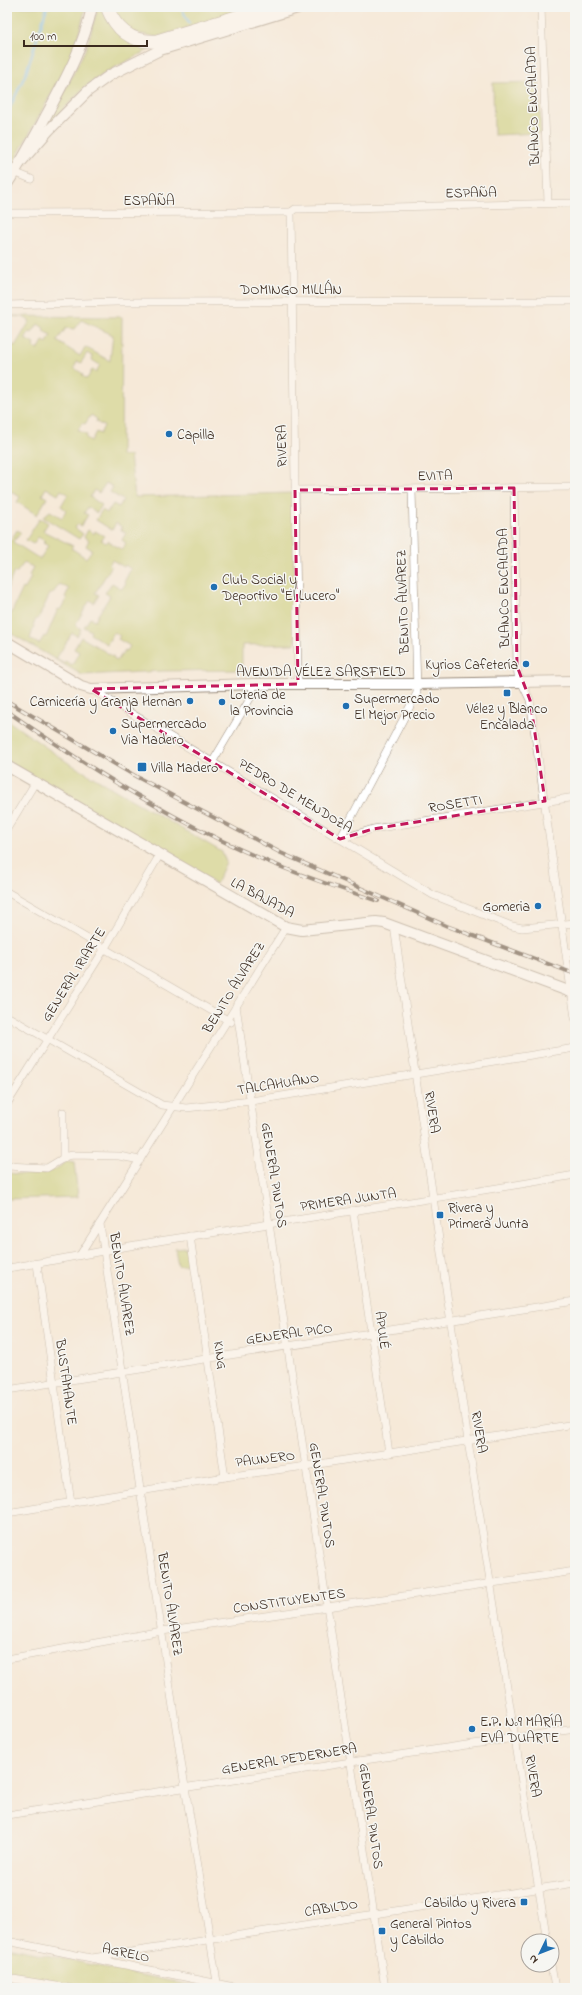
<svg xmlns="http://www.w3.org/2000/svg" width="582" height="1995" font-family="'Indie Flower',sans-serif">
  <rect width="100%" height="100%" fill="#f6f6f2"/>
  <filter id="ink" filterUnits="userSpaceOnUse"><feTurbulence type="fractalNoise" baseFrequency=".025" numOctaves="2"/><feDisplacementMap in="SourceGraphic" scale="8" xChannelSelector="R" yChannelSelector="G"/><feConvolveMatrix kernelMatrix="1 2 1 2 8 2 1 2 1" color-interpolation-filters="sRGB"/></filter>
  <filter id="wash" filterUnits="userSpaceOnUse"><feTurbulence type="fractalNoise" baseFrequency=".012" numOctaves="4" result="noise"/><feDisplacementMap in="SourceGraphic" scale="16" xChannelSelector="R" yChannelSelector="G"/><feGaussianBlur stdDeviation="0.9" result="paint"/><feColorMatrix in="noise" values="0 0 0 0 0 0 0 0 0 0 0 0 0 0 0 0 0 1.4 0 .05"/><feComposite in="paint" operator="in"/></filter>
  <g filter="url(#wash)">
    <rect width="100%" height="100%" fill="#f5e9d8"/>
    <g fill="#c1cc6e" stroke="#7e7b46" fill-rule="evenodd">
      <polygon points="7,7 86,7 76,44 69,62 7,174"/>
      <path d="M 98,7 L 101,7 C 112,31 125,47 152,48 L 108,71 L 85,87 L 46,128 L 87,46 Z"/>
      <polygon points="111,7 255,7 157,37 131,32"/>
      <polygon points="539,82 541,133 494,135 493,83"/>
      <path d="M 7,316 L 122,317 L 121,456 L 130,456 L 135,497 L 293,493 L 295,644 L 242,645 L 242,670 L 163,671 L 82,675 L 7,631 L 7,616 L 10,616 L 23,588 L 25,589 L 31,577 L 29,576 L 33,567 L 24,563 L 16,573 L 14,572 L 7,589 L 7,538 L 11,540 L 17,530 L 21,533 L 13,542 L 40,559 L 48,546 L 43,543 L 45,541 L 38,537 L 33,544 L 26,540 L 40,518 L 48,523 L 43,531 L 73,546 L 71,548 L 86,558 L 92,550 L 86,546 L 89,540 L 84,537 L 88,530 L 94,534 L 95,531 L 104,536 L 101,540 L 106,543 L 108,541 L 122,550 L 126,543 L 122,540 L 126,533 L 121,530 L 122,527 L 116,523 L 112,530 L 96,520 L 102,510 L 107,513 L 113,504 L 119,507 L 123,500 L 110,492 L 113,487 L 106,483 L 99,493 L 94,490 L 90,497 L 102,505 L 97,513 L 88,507 L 84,513 L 88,515 L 81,526 L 78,524 L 75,528 L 83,534 L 79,539 L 43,517 L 50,511 L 62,518 L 66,510 L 61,506 L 68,494 L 61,490 L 58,495 L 46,488 L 42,495 L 47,498 L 37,515 L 17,502 L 20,497 L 7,489 L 7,342 L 15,346 L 30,321 L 23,317 ZM 81,320 L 113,335 L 110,361 L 85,347 L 80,356 L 57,341 L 66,328 L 74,329 ZM 38,324 L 44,328 L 43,331 L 51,335 L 47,343 L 43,341 L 38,350 L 33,347 L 34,344 L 25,339 L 29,332 L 32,333 ZM 87,353 L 93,357 L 92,360 L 100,365 L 96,372 L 92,370 L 87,379 L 82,376 L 83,374 L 74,368 L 77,361 L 81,363 ZM 91,415 L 97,419 L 96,422 L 104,426 L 100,434 L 96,432 L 91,441 L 86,438 L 87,435 L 78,430 L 82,423 L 85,424 ZM 112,560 L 124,567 L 125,565 L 131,569 L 124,582 L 126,583 L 122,589 L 112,583 L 105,593 L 110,596 L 95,620 L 90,618 L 84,627 L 91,631 L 90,634 L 107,644 L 114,632 L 120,636 L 118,639 L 130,646 L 127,651 L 125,650 L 117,661 L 113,658 L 114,657 L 81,637 L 74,649 L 79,652 L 72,665 L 65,661 L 63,663 L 56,659 L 72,633 L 77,636 L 81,629 L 75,625 L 90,600 L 94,603 L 99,595 L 95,593 L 111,567 L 109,565 ZM 60,584 L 69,589 L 65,597 L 67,598 L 60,610 L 58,609 L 46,637 L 44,636 L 39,644 L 30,639 L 34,626 L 33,625 L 36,619 L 38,619 L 50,594 L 52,594 Z"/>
      <polygon points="7,720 67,762 222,852 226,862 216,884 7,761"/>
      <path d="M 67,1161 L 74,1162 L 78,1197 L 7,1199 L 7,1173 C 32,1175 47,1178 67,1161 Z"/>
      <polygon points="185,1247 188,1264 178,1266 175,1248"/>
      <polygon points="7,1947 203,1988 93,1988 7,1975"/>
    </g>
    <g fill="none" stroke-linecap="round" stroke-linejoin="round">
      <g stroke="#6ebbe8" stroke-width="2.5">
        <polyline points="181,7 189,23"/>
        <polyline points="7,114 26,73 47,7"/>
      </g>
    </g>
  </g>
  <g filter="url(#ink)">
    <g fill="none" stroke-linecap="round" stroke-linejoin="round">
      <defs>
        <g id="street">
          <polyline points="541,7 548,203"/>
          <polyline points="14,172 31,179"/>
          <polyline points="7,213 291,212"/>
          <polyline points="7,305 117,302 575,301"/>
          <polyline points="514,488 517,666 518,675 530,700 575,1018"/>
          <polyline points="295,490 575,487"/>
          <polyline points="298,684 291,212 295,209 300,209 575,203"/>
          <polyline points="91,689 433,895 512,926 522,928 575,923"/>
          <polyline points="213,761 251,697 254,684"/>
          <polyline points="7,829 35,783"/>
          <polyline points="340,839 417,693 412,489"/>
          <polyline points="340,839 373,829 575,797"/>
          <polyline points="7,892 231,1022"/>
          <polyline points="394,926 468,1441 547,1941"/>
          <polyline points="566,952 575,952"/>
          <polyline points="236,1006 385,1988"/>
          <polyline points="7,1016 162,1105 186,1108 251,1101 575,1048"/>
          <polyline points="7,1104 105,948 159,856"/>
          <polyline points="63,1159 63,1112"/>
          <polyline points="7,1166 47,1168 67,1156 73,1155 119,1156 140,1160"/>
          <polyline points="353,1210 389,1453"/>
          <polyline points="100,1224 185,1787 218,1988"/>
          <polyline points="190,1236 225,1477"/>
          <polyline points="80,1255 286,927"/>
          <polyline points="37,1264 71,1503"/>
          <path d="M 7,1268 C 56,1261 104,1250 153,1242 C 294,1220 435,1199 575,1175"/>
          <polyline points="7,1390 575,1301"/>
          <polyline points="7,1513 225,1477 306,1466 575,1424"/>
          <polyline points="7,1659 162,1631 575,1571"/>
          <polyline points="7,1815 351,1762 575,1729"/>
          <polyline points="7,1941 239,1988"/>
          <polyline points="92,1958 575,1883"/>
          <polyline points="551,1965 555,1988"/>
          <polyline points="7,1978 69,1988"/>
        </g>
        <g id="secondary">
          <polyline points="20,163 49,130 88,91 110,75 160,50 301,7"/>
          <path d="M 7,184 C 22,161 34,138 47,114 C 66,78 83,48 92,7"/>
          <polyline points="7,642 81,686 91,689 254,684 417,684 575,681"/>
          <polyline points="7,766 286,927 302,930 376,922 384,923 571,992"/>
        </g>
        <path id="highway" d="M 107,7 C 116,30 132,43 157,41 L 269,7"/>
      </defs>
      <use href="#street" stroke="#988a7b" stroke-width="8"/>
      <use href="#secondary" stroke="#988a7b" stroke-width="12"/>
      <use href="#highway" stroke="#988a7b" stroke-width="14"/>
      <use href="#street" stroke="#fff" stroke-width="7"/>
      <use href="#secondary" stroke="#fff" stroke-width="10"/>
      <use href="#highway" stroke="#fff" stroke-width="13"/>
      <defs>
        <g id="rail">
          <polyline points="7,701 137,777 281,853 447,926 575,974"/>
          <path d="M 7,711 C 88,768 178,824 269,862 C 305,877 341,889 378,901"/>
        </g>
      </defs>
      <use href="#rail" stroke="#3b2a1e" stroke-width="4"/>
      <use href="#rail" stroke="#f6f6f2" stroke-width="2.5" stroke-dasharray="8" stroke-linecap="butt"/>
    </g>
  </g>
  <path d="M0 0H582V1995H0ZM 514,488 L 517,666 L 530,700 L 545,801 L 373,829 L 340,839 L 91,689 L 298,684 L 295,490 Z" fill="#f5e9d8" fill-opacity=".55" fill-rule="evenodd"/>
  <path fill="none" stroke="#c2185b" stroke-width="3" stroke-dasharray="8 5" stroke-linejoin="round" d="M 514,488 L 517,666 L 530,700 L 545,801 L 373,829 L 340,839 L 91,689 L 298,684 L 295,490 Z"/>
  <g fill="#1f6fb2" stroke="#f6f6f2" stroke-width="1.5">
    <circle cx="169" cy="434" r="4"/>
    <circle cx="214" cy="587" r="4"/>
    <circle cx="526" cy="664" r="4"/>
    <rect x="503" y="689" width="8" height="8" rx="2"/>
    <circle cx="190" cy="701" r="4"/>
    <circle cx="222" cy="702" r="4"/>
    <circle cx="346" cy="706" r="4"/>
    <circle cx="113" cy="731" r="4"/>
    <rect x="137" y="762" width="10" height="10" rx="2"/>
    <circle cx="538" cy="906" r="4"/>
    <rect x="436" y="1211" width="8" height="8" rx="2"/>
    <circle cx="472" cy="1729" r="4"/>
    <rect x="520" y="1898" width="8" height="8" rx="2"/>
    <rect x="378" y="1927" width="8" height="8" rx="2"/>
  </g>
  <g text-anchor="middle" stroke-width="3" stroke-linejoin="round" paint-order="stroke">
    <g font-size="14" fill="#3b2a1e" stroke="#f6f6f2">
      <text transform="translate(532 106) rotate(-92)" y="5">BLANCO ENCALADA</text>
      <text transform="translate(471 192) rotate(-1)" y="5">ESPAÑA</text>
      <text x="149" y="205">ESPAÑA</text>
      <text x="291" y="294">DOMINGO MILLÁN</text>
      <text transform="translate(281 446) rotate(-91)" y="5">RIVERA</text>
      <text transform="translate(435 475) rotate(-1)" y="5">EVITA</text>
      <text transform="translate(503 588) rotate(-91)" y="5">BLANCO ENCALADA</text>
      <text transform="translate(402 602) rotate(-92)" y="5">BENITO ÁLVAREZ</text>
      <text x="321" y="676">AVENIDA VÉLEZ SARSFIELD</text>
      <text transform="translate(296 795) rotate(31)" y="5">PEDRO DE MENDOZA</text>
      <text transform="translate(455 803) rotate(-9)" y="5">ROSETTI</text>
      <text transform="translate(263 897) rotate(28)" y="5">LA BAJADA</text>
      <text transform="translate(73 974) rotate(-58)" y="5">GENERAL IRIARTE</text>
      <text transform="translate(233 987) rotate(-58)" y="5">BENITO ÁLVAREZ</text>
      <text transform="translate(278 1083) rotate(-9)" y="5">TALCAHUANO</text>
      <text transform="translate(433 1112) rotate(82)" y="5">RIVERA</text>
      <text transform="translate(275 1175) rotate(81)" y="5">GENERAL PINTOS</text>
      <text transform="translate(348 1199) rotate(-8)" y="5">PRIMERA JUNTA</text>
      <text transform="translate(123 1284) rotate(81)" y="5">BENITO ÁLVAREZ</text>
      <text transform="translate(383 1330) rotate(82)" y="5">APULÉ</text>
      <text transform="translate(289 1333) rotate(-8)" y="5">GENERAL PICO</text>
      <text transform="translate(221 1355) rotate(82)" y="5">KING</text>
      <text transform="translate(67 1382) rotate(82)" y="5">BUSTAMANTE</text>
      <text transform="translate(480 1432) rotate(81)" y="5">RIVERA</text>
      <text transform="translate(265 1458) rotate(-7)" y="5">PAUNERO</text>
      <text transform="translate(323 1495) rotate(81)" y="5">GENERAL PINTOS</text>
      <text transform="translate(289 1600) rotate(-8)" y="5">CONSTITUYENTES</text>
      <text transform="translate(171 1604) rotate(81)" y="5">BENITO ÁLVAREZ</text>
      <text transform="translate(289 1758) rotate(-9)" y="5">GENERAL PEDERNERA</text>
      <text transform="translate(534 1776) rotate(81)" y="5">RIVERA</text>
      <text transform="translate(372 1816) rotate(82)" y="5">GENERAL PINTOS</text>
      <text transform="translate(331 1907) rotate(-9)" y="5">CABILDO</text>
      <text transform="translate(126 1952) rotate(12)" y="5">AGRELO</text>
    </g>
    <g font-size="14" fill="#3b2a1e" stroke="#f6f6f2" text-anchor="start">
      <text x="177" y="439">Capilla</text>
      <text x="222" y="584">Club Social y<tspan x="222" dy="16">Deportivo "El Lucero"</tspan></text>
      <text x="518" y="669" text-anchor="end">Kyrios Cafetería</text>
      <text x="230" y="699">Loteria de<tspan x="230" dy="16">la Provincia</tspan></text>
      <text x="354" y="703">Supermercado<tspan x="354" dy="16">El Mejor Precio</tspan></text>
      <text x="182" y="706" text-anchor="end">Carnicería y Granja Hernan</text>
      <text x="507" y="713" text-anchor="middle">Vélez y Blanco<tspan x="507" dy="16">Encalada</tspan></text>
      <text x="121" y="728">Supermercado<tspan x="121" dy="16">Via Madero</tspan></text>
      <text x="151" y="772">Villa Madero</text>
      <text x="530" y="911" text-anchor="end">Gomeria</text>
      <text x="448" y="1212">Rivera y<tspan x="448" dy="16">Primera Junta</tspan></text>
      <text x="480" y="1726">E.P. Nº9 MARÍA<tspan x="480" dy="16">EVA DUARTE</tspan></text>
      <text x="516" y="1907" text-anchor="end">Cabildo y Rivera</text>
      <text x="390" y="1928">General Pintos<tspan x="390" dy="16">y Cabildo</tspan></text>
    </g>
  </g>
  <rect width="582" height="1995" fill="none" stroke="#f6f6f2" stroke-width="24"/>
  <g transform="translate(540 1953) rotate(227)"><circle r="19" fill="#f6f6f2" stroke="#aba49d"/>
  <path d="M0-3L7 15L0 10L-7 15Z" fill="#1f6fb2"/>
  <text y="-6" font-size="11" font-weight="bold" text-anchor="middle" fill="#3b2a1e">N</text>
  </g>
  <path d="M24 40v6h123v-6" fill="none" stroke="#3b2a1e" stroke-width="2"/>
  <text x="30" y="40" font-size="12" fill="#3b2a1e" stroke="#f6f6f2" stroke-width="3" paint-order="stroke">100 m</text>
</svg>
